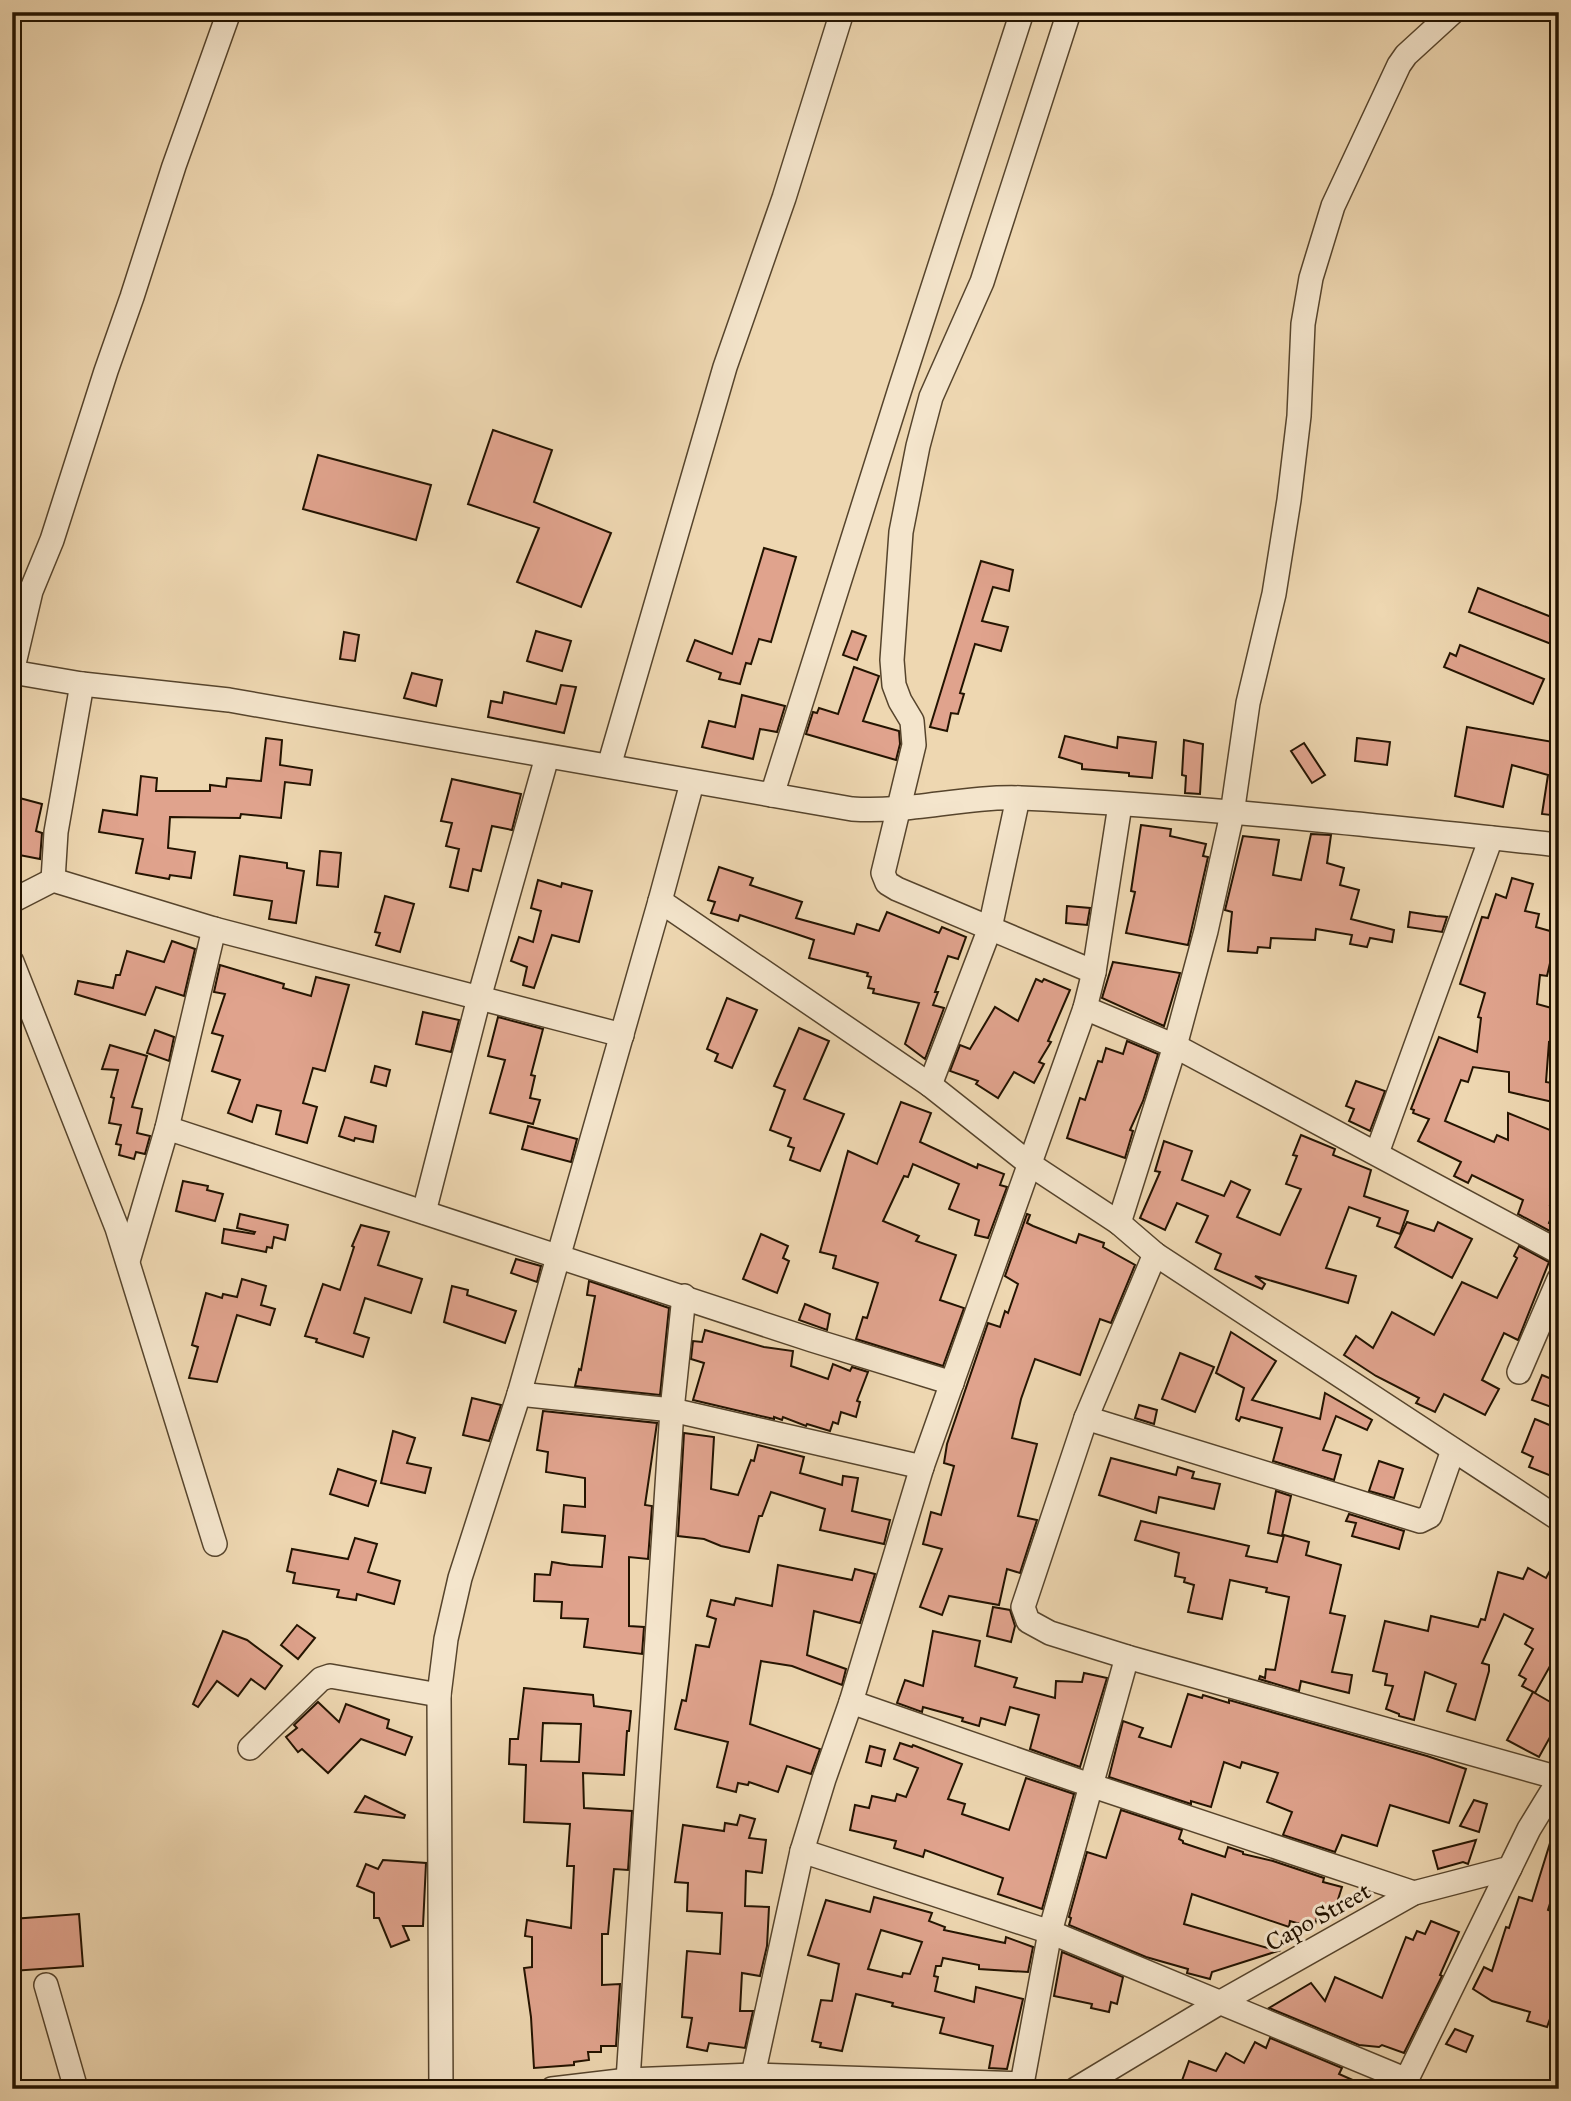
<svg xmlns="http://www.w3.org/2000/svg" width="1571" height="2101" font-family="'IM FELL Great Primer',serif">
  <rect width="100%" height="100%" fill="#eed7b1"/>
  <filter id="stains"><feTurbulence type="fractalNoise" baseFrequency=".00286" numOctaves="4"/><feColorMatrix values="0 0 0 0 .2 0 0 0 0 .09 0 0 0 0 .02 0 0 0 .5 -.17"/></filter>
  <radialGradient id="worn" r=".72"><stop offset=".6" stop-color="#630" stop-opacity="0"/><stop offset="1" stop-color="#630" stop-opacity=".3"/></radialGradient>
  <g fill="#e0a38d" stroke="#231300" stroke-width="2" fill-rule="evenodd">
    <polygon points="493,430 552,450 534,502 611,533 581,607 517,582 539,528 468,504"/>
    <polygon points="318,455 431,485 416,540 303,509"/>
    <polygon points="764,548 796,557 771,642 759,639 751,664 746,663 740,684 719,679 721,673 687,661 695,640 732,654"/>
    <polygon points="981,561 1013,570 1009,591 993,587 982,621 1008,627 1001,651 975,644 960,693 964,694 958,714 951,713 947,731 930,727"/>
    <polygon points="1478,588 1559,620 1559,647 1469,612"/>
    <polygon points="536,631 571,641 562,671 527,661"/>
    <polygon points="852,631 866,636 857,660 843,655"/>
    <polygon points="344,632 359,635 355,661 340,659"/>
    <polygon points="1460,645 1544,679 1533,704 1444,667 1450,653 1456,656"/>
    <polygon points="854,667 879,676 863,721 899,731 900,744 896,760 806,734 813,712 817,713 819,708 838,714"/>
    <polygon points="412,673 442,680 436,706 404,698"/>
    <polygon points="561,685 576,687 564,733 488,717 491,701 502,703 504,692 556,704"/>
    <polygon points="742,695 785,706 777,732 760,729 753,759 702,747 709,721 735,727"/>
    <polygon points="1467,727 1559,743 1555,766 1559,766 1559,816 1542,814 1548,775 1512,765 1503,807 1455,796"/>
    <polygon points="1065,736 1117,748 1118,737 1156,742 1152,778 1129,776 1129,773 1082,769 1082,764 1059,757"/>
    <polygon points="266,738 282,740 280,765 312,770 310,785 285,782 281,818 241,814 240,818 170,817 168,848 195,852 191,878 170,875 169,879 136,873 143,839 99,832 103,810 137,815 141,776 157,778 156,791 210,791 210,785 226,787 227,778 261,781"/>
    <polygon points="1357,738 1390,742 1387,765 1355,761"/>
    <polygon points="1184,740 1203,744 1200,794 1185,793 1186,776 1182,775"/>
    <polygon points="1304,743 1325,775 1312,783 1291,751"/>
    <polygon points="452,779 521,794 512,830 492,826 481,871 473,869 468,891 450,887 459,849 446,846 452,823 441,821"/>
    <polygon points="12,796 42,804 36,831 42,833 40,859 14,854 17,840 12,839"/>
    <polygon points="1141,825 1171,829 1170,836 1206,844 1203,856 1208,857 1188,945 1126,933 1135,892 1131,891"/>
    <polygon points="1311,834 1331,835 1327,863 1344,868 1340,885 1359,890 1351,919 1394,930 1392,942 1370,938 1367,947 1350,944 1352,935 1316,929 1315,940 1271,938 1270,948 1258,947 1257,953 1228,951 1232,912 1225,910 1243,836 1279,840 1273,875 1301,880"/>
    <polygon points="320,851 341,853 338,887 317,885"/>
    <polygon points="240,856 287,863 287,868 304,871 296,923 269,919 272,901 234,895"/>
    <polygon points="719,867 753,878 750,885 802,902 796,918 854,934 857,924 879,931 887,912 939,933 942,927 966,937 958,959 948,956 935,992 938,992 933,1005 944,1008 925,1059 905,1044 919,1003 873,993 874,989 868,988 871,977 867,976 868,973 809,958 814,940 740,915 738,921 711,913 715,902 708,900"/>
    <polygon points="1512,878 1533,884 1525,911 1539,914 1536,927 1557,933 1547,976 1540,975 1537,1004 1559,1010 1559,1045 1549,1042 1546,1082 1557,1084 1553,1102 1509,1092 1509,1072 1473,1067 1468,1082 1461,1080 1445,1121 1494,1142 1497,1135 1508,1140 1508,1113 1555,1132 1552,1139 1559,1142 1559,1181 1550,1205 1555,1207 1549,1223 1559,1228 1559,1236 1518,1214 1523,1200 1472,1175 1468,1183 1454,1176 1461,1162 1418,1141 1429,1119 1413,1113 1414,1110 1411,1109 1439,1037 1477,1052 1481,1018 1478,1017 1485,993 1460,984 1482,917 1488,918 1496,894 1506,898"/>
    <polygon points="538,880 561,887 562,883 592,891 579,942 552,935 534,988 523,985 527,967 511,961 519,937 533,942 541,911 531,908"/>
    <polygon points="385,896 414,904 400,952 376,945 380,933 375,932"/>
    <polygon points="1067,906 1090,908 1087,925 1066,923"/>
    <polygon points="1410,912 1436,916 1447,917 1442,932 1408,927"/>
    <polygon points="172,941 195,949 184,996 156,987 145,1015 75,994 78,981 113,988 116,975 120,975 127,951 164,962"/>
    <polygon points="1113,962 1180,973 1164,1026 1102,998"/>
    <polygon points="220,965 284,984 283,988 311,996 316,977 349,985 325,1071 313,1068 303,1103 317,1107 307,1143 276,1134 281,1111 257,1105 252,1122 228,1113 240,1080 212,1071 223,1036 212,1033 225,994 214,992"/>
    <polygon points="1036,979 1042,982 1044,979 1070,990 1048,1041 1051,1042 1039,1062 1044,1064 1034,1083 1014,1072 998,1098 976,1084 978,1081 950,1071 960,1045 970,1049 995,1007 1018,1021"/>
    <polygon points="727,998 757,1010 732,1068 715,1061 718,1054 707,1049"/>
    <polygon points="423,1012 459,1020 451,1052 416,1044"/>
    <polygon points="498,1017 543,1029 531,1075 535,1076 530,1098 540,1100 533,1124 490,1113 505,1060 488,1056"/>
    <polygon points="799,1028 829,1041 804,1099 844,1114 820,1171 790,1160 794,1148 788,1146 791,1138 770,1130 785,1090 774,1086"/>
    <polygon points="155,1030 174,1037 169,1061 147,1053"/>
    <polygon points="1127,1041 1158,1054 1143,1101 1130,1130 1133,1131 1125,1158 1067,1138 1080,1098 1085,1100 1098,1061 1102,1062 1106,1048 1123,1054"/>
    <polygon points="110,1045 147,1056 132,1107 142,1109 137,1133 150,1136 145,1154 136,1152 134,1159 119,1155 121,1145 116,1144 121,1125 109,1123 114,1098 111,1097 118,1070 102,1069"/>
    <polygon points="375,1066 390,1070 386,1086 371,1082"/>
    <polygon points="1356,1081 1385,1091 1370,1131 1349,1121 1354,1109 1346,1106"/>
    <polygon points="901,1102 931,1113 920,1142 977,1168 978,1164 1004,1174 1000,1185 1007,1187 988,1238 975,1235 979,1220 949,1209 959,1184 913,1164 908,1177 904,1176 883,1221 919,1236 916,1241 956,1255 940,1300 964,1308 943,1366 856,1339 863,1317 867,1318 878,1283 833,1268 836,1256 820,1252 848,1151 877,1164"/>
    <polygon points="345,1117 376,1126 373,1142 355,1138 354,1141 339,1136"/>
    <polygon points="528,1126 577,1139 571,1162 522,1149"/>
    <polygon points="1301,1135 1335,1149 1333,1155 1371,1170 1364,1196 1408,1211 1400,1234 1377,1226 1380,1218 1349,1207 1326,1268 1356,1276 1348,1303 1255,1276 1265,1284 1262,1289 1215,1269 1221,1254 1196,1242 1208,1216 1177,1203 1165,1230 1140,1218 1160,1172 1155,1171 1164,1141 1192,1151 1182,1180 1224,1196 1231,1181 1250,1190 1237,1217 1280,1235 1301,1189 1286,1184 1297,1156 1293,1155"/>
    <polygon points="183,1181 208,1186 207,1190 223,1194 215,1221 176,1211"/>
    <polygon points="240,1214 288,1225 285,1240 274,1237 272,1248 267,1247 266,1252 222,1243 224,1229 254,1234 255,1232 237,1228"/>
    <polygon points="1027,1214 1030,1215 1027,1223 1033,1226 1076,1243 1079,1234 1104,1243 1103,1247 1135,1265 1111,1323 1100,1319 1080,1375 1035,1359 1021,1399 1012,1438 1037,1444 1018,1516 1037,1520 1020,1573 1007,1569 999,1605 949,1596 942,1615 920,1607 942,1549 923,1544 931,1512 941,1515 954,1466 944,1463 947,1444 988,1323 1000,1327 1005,1311 1008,1313 1018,1284 1005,1276"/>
    <polygon points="1407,1222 1434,1231 1438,1222 1472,1239 1452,1278 1395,1247"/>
    <polygon points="361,1225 389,1232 378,1265 422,1279 411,1313 365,1298 354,1333 369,1338 363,1357 316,1342 317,1339 305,1336 323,1284 340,1290 354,1247 352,1246"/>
    <polygon points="761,1234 788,1246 783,1258 789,1261 777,1293 743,1279"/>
    <polygon points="1519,1246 1549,1262 1518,1340 1504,1333 1482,1380 1499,1389 1485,1415 1444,1394 1435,1412 1416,1403 1419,1398 1376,1376 1344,1355 1356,1336 1373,1348 1392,1312 1434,1335 1462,1282 1497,1298 1517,1258 1514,1256"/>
    <polygon points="516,1259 541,1266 537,1282 511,1273"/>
    <polygon points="242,1279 266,1286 261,1305 275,1309 270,1325 237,1315 217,1382 189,1378 198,1347 192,1345 206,1293 222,1298 223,1294 237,1297"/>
    <polygon points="589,1281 669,1308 660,1395 575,1386 579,1369 581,1370 595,1296 587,1295"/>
    <polygon points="452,1286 468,1290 467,1295 516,1311 505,1343 444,1322"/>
    <polygon points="805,1304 830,1314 827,1330 799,1320"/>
    <polygon points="705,1330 764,1347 793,1351 791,1366 828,1379 833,1364 850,1371 852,1367 868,1372 857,1401 860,1402 856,1417 841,1412 838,1424 833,1422 830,1431 807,1424 806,1426 783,1417 782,1420 774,1417 774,1419 693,1400 704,1363 691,1359 693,1341 702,1342"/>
    <polygon points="1231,1332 1276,1361 1252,1400 1320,1419 1325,1393 1372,1420 1367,1430 1336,1416 1323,1450 1341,1455 1334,1480 1273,1461 1282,1428 1241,1417 1239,1421 1236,1419 1244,1388 1216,1373"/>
    <polygon points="1180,1353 1214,1367 1195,1412 1162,1399"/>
    <polygon points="1542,1375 1559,1382 1559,1395 1554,1408 1532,1400"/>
    <polygon points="472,1398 501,1405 489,1441 463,1435"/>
    <polygon points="1139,1405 1157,1410 1154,1424 1135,1418"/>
    <polygon points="543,1411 657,1423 645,1505 652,1506 648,1559 629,1557 629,1626 644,1627 642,1654 584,1647 588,1619 561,1618 562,1602 534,1601 535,1574 550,1575 552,1562 570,1565 602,1567 605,1536 562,1532 564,1505 585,1507 585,1478 546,1472 548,1452 537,1450"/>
    <polygon points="1535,1419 1559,1429 1559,1479 1529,1467 1533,1457 1522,1452"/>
    <polygon points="393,1431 415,1438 407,1463 431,1468 425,1493 381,1483"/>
    <polygon points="684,1433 714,1437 711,1489 738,1495 751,1460 754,1461 758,1445 804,1457 800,1473 842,1485 843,1476 858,1478 852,1511 890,1520 884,1544 820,1530 825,1509 771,1492 762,1516 759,1516 749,1552 721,1546 704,1539 678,1536"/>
    <polygon points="1111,1458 1176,1475 1178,1467 1194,1472 1192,1478 1220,1484 1214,1509 1159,1497 1156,1513 1099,1495"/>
    <polygon points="1379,1461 1403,1469 1394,1498 1369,1491"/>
    <polygon points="338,1469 376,1481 368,1506 330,1494"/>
    <polygon points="1276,1491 1291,1496 1282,1536 1268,1533"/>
    <polygon points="1349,1514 1404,1531 1399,1549 1352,1536 1356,1523 1346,1521"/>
    <polygon points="1141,1521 1249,1546 1246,1556 1277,1562 1284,1535 1309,1542 1306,1555 1341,1565 1330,1613 1345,1616 1332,1672 1352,1675 1349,1693 1301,1681 1299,1691 1259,1679 1260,1676 1265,1678 1266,1669 1275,1670 1289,1597 1266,1592 1267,1588 1230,1580 1222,1619 1188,1612 1194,1585 1184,1582 1185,1578 1175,1576 1179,1553 1135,1540"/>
    <polygon points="355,1538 377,1544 368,1572 400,1581 394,1604 357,1594 356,1600 337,1597 339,1590 293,1583 295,1573 287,1571 292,1549 348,1559"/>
    <polygon points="1559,1554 1559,1650 1535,1693 1522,1686 1526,1679 1519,1675 1533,1649 1525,1644 1533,1629 1504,1614 1482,1663 1489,1665 1489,1671 1475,1720 1447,1711 1456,1684 1425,1672 1414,1720 1399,1716 1399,1714 1386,1709 1393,1686 1385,1685 1387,1674 1373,1671 1385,1621 1428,1631 1431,1616 1478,1627 1481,1619 1485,1620 1498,1572 1523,1579 1528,1568 1546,1578"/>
    <polygon points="778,1565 852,1580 855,1569 875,1574 860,1623 814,1611 807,1655 846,1669 842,1685 792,1666 761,1661 750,1724 820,1749 811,1774 787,1766 778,1792 749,1782 748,1785 738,1783 736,1792 717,1787 728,1742 675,1729 682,1700 686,1701 696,1645 709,1647 716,1619 707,1616 711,1600 734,1605 736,1598 772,1606"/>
    <polygon points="993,1607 1010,1610 1015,1626 1011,1642 987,1636"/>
    <polygon points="297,1625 315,1638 298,1659 281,1645"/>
    <polygon points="223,1631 247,1640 282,1666 265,1689 251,1679 238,1696 217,1681 198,1707 193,1704"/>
    <polygon points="933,1631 980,1641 975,1666 1017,1678 1014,1687 1055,1698 1056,1681 1082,1682 1084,1673 1107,1678 1080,1767 1030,1749 1039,1715 1010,1707 1005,1725 981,1718 979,1726 962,1721 963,1718 923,1707 922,1712 897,1703 905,1680 923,1686"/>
    <path d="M 524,1688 L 593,1695 L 594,1706 L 631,1711 L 629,1731 L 627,1731 L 624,1775 L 583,1773 L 584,1808 L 632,1811 L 628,1870 L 614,1869 L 608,1934 L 602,1934 L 602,1985 L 620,1984 L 616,2046 L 601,2046 L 601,2052 L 588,2052 L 589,2060 L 574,2062 L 574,2065 L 534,2068 L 531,2017 L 524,1968 L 532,1967 L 532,1937 L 525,1936 L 527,1920 L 571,1928 L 574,1866 L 567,1866 L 570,1824 L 524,1822 L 526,1765 L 509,1764 L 510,1739 L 518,1739 ZM 543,1723 L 581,1724 L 579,1762 L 541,1761 Z"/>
    <polygon points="1533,1692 1559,1707 1559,1721 1539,1757 1507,1740"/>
    <polygon points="1188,1694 1202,1698 1203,1695 1229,1703 1229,1700 1427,1756 1466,1769 1449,1823 1390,1805 1377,1846 1342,1835 1335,1852 1283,1835 1292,1812 1267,1802 1278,1773 1242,1762 1240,1768 1224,1762 1211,1807 1191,1801 1191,1804 1109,1777 1123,1721 1143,1728 1139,1737 1171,1747"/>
    <polygon points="318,1702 339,1722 346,1704 389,1720 387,1728 412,1737 405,1755 361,1739 328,1773 302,1749 298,1752 286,1737 297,1728 294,1725"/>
    <polygon points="900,1743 912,1747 913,1745 962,1764 948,1799 965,1804 962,1814 1009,1830 1026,1778 1074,1794 1042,1909 998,1894 1003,1878 925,1850 923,1857 894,1848 896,1841 850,1830 855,1805 869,1808 872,1796 895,1801 897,1794 906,1797 918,1768 894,1759"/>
    <polygon points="870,1746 885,1750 881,1766 866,1762"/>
    <polygon points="365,1796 405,1815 404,1818 355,1812"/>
    <polygon points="1474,1800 1487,1804 1479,1832 1460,1826"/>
    <polygon points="1121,1810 1182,1830 1179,1839 1183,1841 1183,1843 1225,1857 1228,1847 1243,1852 1243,1854 1273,1861 1324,1878 1323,1882 1342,1887 1333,1915 1319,1910 1314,1928 1290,1921 1289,1927 1192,1894 1184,1924 1278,1951 1212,1972 1210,1979 1187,1973 1188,1969 1146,1957 1069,1925 1071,1918 1069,1917 1087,1852 1106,1858"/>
    <polygon points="740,1815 755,1819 749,1838 766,1840 762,1873 746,1871 745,1906 769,1907 767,1946 760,1976 742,1973 740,2011 753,2011 745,2048 709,2043 707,2051 687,2047 692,2018 682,2017 687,1951 720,1954 722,1913 687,1911 688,1883 675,1882 683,1825 724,1831 725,1823 737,1825"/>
    <polygon points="1555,1827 1559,1827 1559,1875 1548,1910 1559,1914 1559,1994 1547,2027 1527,2021 1530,2012 1492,2001 1473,1989 1484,1967 1492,1971 1506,1927 1509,1928 1519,1897 1532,1901"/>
    <polygon points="1476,1840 1468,1864 1463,1862 1438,1869 1433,1851"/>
    <polygon points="383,1860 426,1863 423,1926 403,1926 409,1940 391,1947 379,1918 374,1918 374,1893 357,1886 366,1864 378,1869"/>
    <path d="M 874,1897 L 932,1913 L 929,1921 L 945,1927 L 944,1930 L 1005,1943 L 1006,1937 L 1033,1947 L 1028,1972 L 979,1969 L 979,1965 L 943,1958 L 941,1966 L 936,1966 L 934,1976 L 938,1977 L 935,1991 L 974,2002 L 976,1987 L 1023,1999 L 1007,2069 L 989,2068 L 993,2046 L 940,2033 L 944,2018 L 892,2006 L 893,2003 L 856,1994 L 842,2051 L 820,2047 L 821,2043 L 812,2041 L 821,2000 L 832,2001 L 839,1964 L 808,1955 L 826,1900 L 870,1912 ZM 881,1930 L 922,1942 L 910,1974 L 903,1973 L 902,1977 L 868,1969 Z"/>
    <polygon points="79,1914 83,1966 12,1971 12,1919"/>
    <polygon points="1431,1921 1459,1932 1440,1975 1442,1976 1404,2053 1382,2045 1379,2047 1359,2045 1269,2008 1311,1983 1325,2001 1335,1977 1382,1998 1406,1937 1413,1940 1417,1931 1425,1934"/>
    <polygon points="1062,1952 1123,1977 1117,2004 1111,2002 1109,2012 1091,2008 1092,2004 1054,1996"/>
    <polygon points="1455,2029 1473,2036 1466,2052 1446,2044"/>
    <polygon points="1270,2038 1342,2068 1339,2074 1373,2089 1179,2089 1189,2061 1216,2071 1226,2053 1244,2063 1255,2042 1266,2048"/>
  </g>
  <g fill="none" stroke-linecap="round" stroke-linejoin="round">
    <defs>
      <g id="minor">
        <polyline points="1069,12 982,282 931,397 918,446 901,532 892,660 894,685 900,701 912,721 914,745 883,873 887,883 897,889 1094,972"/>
        <path d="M 12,672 L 82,684 L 229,700 L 852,809 C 909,813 964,796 1021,798 C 1200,806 1380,826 1559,845"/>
        <polyline points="12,672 31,591 52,540 106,371 132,297 174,166 229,12"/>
        <polyline points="609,766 725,367 784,198 842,12"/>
        <polyline points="772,795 900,389 1022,12"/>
        <polyline points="53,880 56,832 82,684"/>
        <polyline points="12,901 53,880 214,929 622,1035"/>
        <polyline points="660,901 930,1085 1031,1165 1119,1223 1155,1254 1559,1519"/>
        <polyline points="12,962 117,1228 215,1544"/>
        <polyline points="1085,1008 1175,1046 1559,1252"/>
        <polyline points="930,1085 990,928 1018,798"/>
        <polyline points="167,1128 812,1340 952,1383"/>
        <polyline points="1377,1153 1491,838"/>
        <polyline points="424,1212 479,998 547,757"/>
        <polyline points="1119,1223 1175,1046 1206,931 1232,814 1248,703 1274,594 1289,500 1299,416 1303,324 1311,278 1333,206 1399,65 1406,55 1453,12"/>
        <polyline points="1155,1254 1086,1418 1023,1607 1028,1621 1050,1633 1127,1657 1559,1778"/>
        <polyline points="128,1261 167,1128 214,929"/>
        <polyline points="1519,1372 1559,1279"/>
        <polyline points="519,1394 672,1410 922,1467"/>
        <polyline points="1086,1418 1420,1521 1430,1516 1453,1450"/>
        <polyline points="851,1702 1090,1785 1414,1893"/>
        <polyline points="250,1748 321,1679 330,1676 439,1695"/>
        <polyline points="802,1851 1050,1932 1407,2080"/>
        <polyline points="46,1985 76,2089"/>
        <polyline points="753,2075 802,1851 824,1779 851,1702 922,1467 1085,1008 1094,972 1120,805"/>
        <polyline points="628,2080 672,1410 684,1296"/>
        <polyline points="1022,2084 1050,1932 1127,1657"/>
        <polyline points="441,2089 439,1695 446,1639 460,1578 519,1394 660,901 692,783"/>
        <polyline points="552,2089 628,2080 753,2075 1022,2084 1028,2089"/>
        <polyline points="1076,2089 1219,2003 1414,1893 1510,1868 1529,1829 1559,1780"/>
        <polyline points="1402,2089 1510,1868"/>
      </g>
    </defs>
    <use href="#minor" stroke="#56442c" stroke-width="26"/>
    <use href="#minor" stroke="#f4e5cc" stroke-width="23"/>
  </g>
  <g text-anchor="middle" stroke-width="6" stroke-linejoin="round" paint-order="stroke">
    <g font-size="24" fill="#231300" stroke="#f4e5cc">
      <text transform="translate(1318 1917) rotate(-29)" y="8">Capo Street</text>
    </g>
  </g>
  <rect width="1571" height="2101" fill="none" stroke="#eed7b1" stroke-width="42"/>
  <rect x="14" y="14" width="1543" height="2073" fill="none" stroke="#231300" stroke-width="3.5"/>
  <rect x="21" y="21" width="1529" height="2059" fill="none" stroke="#231300" stroke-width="2"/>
  <rect width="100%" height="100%" filter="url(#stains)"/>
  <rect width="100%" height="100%" fill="url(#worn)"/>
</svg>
